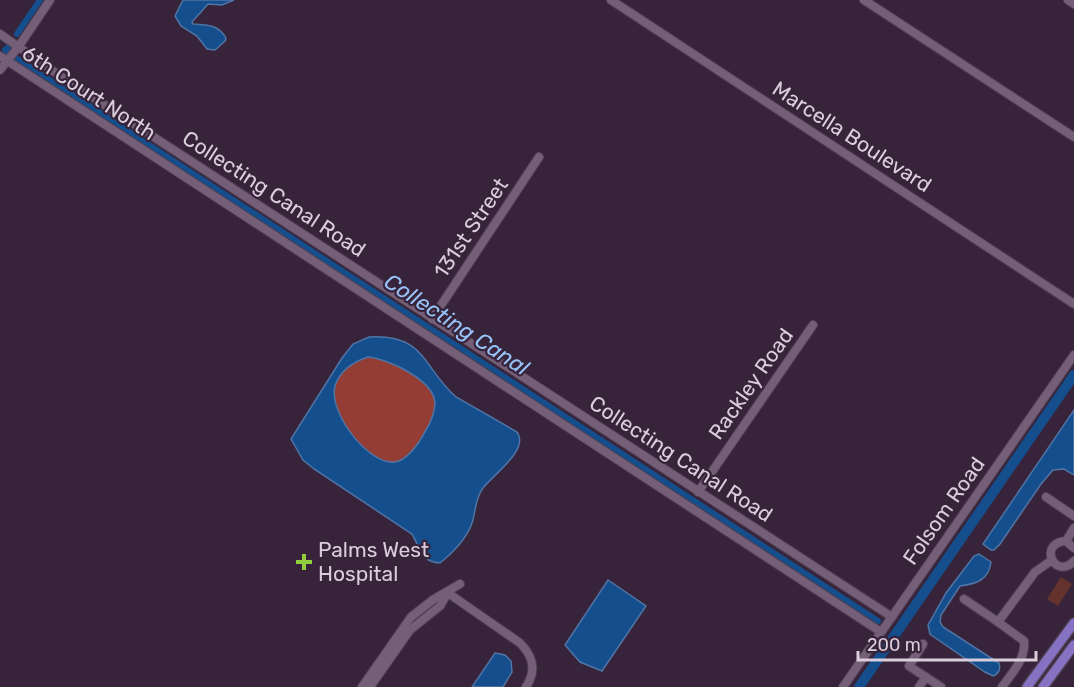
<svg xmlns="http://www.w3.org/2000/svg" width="1074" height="687" font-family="Rubik,sans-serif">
  <rect width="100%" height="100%" fill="#37243a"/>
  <polygon fill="#63322c" points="1061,577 1072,584 1058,606 1047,599"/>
  <path fill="#943d34" d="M 368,357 C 388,359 435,380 435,404 C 434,419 426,430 419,442 C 414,449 405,461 395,462 C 368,465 328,412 335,386 C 340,370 353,362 368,357 Z"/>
  <g fill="#154e8d" stroke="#5074a5" stroke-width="1.5" fill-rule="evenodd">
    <path d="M 183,0 L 234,0 L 222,5 L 208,4 L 192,22 L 193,24 C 207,25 218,24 226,38 L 225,41 L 215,50 L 207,49 L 197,36 L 181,26 L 175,16 Z"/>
    <path d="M 369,337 C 426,334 422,367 456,397 L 517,432 C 530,449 493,475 483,488 C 475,498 476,511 472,523 C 467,538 452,554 440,563 C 420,562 420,547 412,534 L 314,469 L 303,460 L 291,439 L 342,358 L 353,344 ZM 368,357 C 388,359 435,380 435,404 C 434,419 426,430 419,442 C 414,449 405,461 395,462 C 368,465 328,412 335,386 C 340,370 353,362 368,357 Z"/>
    <polygon points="1074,410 1074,475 1064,469 1053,470 1041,484 1000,544 994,550 991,550 983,544"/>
    <path d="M 979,554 L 991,562 C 989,580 976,584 960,586 L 941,615 L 940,622 L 943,627 L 999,663 C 1001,668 999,674 993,676 L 985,672 L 934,637 L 930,634 L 928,625 L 946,593 L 974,556 Z"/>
    <polygon points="608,580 646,606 602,671 580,662 565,645"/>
    <polygon points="495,653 505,655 511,661 512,672 503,687 472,687"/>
  </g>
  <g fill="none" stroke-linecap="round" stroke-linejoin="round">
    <g stroke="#154e8d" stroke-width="6">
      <polyline points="17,34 40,0"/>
      <polyline points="8,52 5,50 9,46"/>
      <polyline points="16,58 878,621"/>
    </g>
    <polyline stroke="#154e8d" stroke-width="10" points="859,687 1074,375"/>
    <defs>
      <g id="minor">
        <polyline points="611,0 1074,304"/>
        <polyline points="864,0 1074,137"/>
        <polyline points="1068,0 1074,4"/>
        <polyline points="0,34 66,80 892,617"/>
        <polyline points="0,56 881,632"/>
        <polyline points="0,70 19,46 50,0"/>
        <polyline points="432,319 539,157"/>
        <polyline points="698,492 813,325"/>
        <polyline points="1046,497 1074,516"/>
        <polyline points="1066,541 1074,528"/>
        <path d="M 1074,548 L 1066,541 C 1037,543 1055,581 1074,561"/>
        <path d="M 448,593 L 520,643 C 533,656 537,670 526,687"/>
        <polyline points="964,599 998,622 1035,572 1052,560"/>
        <path d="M 998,622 L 1024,641 C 1026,659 1012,673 1002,687"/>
        <polyline points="923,644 909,666 941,687"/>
        <polyline points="362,687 411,617 434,599 460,584"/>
        <polyline points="370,687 410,630 440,606 447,594"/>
        <polyline points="843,687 1074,355"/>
        <polyline points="919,687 926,677"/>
      </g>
      <g id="major">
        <polyline points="1027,687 1074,623"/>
        <polyline points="1043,687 1074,645"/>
      </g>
    </defs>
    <use href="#minor" stroke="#4f3f52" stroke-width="10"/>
    <use href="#major" stroke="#4f3f52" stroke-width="12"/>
    <use href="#minor" stroke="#755f78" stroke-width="8"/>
    <use href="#major" stroke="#8572c2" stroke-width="9"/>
  </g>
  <path fill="#92cd3e" stroke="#37243a" stroke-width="2" d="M301 553h6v6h6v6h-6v6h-6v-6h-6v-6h6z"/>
  <g text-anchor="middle" stroke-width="4.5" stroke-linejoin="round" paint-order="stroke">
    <g font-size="21" fill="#dacedc" stroke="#37243a">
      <text transform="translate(89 93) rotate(33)" y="7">6th Court North</text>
      <text transform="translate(852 137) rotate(33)" y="7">Marcella Boulevard</text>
      <text transform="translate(274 194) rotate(33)" y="7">Collecting Canal Road</text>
      <text transform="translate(471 228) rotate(-56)" y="7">131st Street</text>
      <text transform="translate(751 384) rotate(-55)" y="7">Rackley Road</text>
      <text transform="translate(681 459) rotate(33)" y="7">Collecting Canal Road</text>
      <text transform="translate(944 511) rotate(-55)" y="7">Folsom Road</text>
    </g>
    <g font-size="21" fill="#dacedc" stroke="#37243a" text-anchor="start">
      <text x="318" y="557">Palms West<tspan x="318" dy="24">Hospital</tspan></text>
    </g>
    <g font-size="22" font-style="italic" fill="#98c3f9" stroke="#37243a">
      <text transform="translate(457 324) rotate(33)" y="8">Collecting Canal</text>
    </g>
  </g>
  <path d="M858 651v9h178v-9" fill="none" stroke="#dacedc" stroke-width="3"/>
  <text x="867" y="651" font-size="18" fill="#dacedc" stroke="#37243a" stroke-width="4.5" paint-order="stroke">200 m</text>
</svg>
